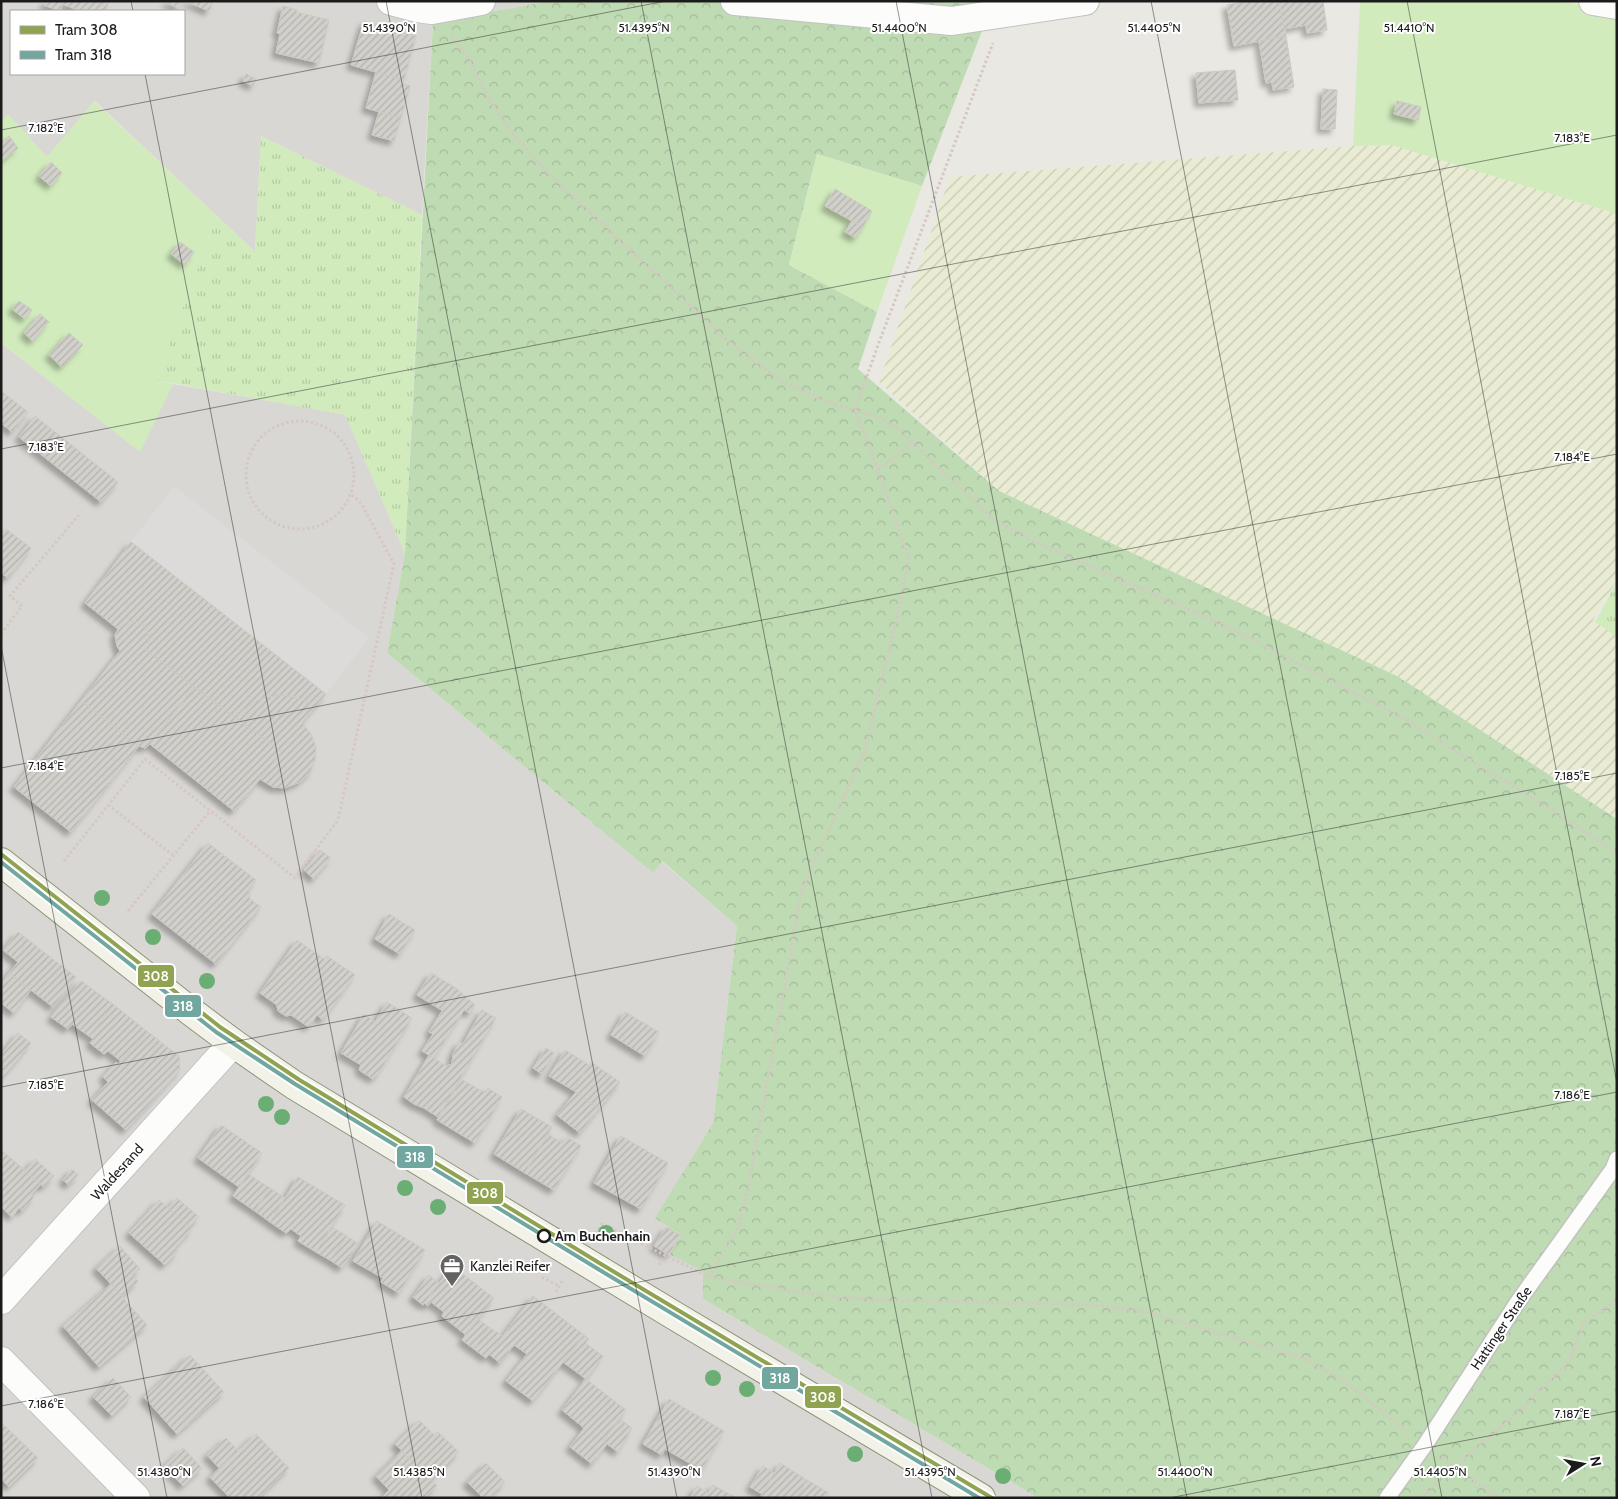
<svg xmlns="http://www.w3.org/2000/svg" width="1618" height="1499" font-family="Cabin,sans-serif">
  <defs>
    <pattern id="farmland-furrows" width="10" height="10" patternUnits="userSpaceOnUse" patternTransform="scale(1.25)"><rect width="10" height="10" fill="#e9ecd3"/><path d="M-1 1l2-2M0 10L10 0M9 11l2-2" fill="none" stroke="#c7cab5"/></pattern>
    <pattern id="grass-tufts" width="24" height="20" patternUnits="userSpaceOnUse" patternTransform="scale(1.25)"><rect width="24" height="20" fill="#d1ebbd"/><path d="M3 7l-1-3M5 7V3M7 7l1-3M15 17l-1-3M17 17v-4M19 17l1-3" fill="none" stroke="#b3c9a2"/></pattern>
    <pattern id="forest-crowns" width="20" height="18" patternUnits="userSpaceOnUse" patternTransform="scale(1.25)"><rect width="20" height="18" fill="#bfdbb4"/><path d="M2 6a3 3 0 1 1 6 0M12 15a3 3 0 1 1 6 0" fill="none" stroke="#a4bb9a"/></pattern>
    <pattern id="building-hatch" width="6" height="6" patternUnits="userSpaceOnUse" patternTransform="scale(1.25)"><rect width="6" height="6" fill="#d2d0cb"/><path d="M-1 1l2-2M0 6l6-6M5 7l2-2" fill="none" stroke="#b4b2ae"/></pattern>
    <filter id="shadow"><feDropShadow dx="-4.5" dy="4.5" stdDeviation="2.5" flood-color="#0004"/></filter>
  </defs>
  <rect width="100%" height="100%" fill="#eae8e2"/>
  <g fill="#d9d7d4" fill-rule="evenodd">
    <path d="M 1,1 L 551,1 L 433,22 L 422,215 L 261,136 L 255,252 L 95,101 L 47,157 L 8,114 L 1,122 ZM 11,11 L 184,11 L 184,74 L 11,74 Z"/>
    <polygon points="1,343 140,451 173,384 345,414 405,553 387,653 653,873 661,861 737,926 713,1123 656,1218 681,1235 670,1255 703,1270 703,1299 1038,1498 1,1498"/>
  </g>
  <polygon fill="url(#farmland-furrows)" points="1392,145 1617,214 1617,580 1593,620 1617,637 1617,819 1397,676 999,491 879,382 950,177 1353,146"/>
  <g fill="url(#grass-tufts)">
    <polygon points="261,136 422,215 405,553 345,415 156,380 217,216 255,251"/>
    <polygon points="1617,582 1617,637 1595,622"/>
  </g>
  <polygon fill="url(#forest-crowns)" points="551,1 757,1 895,10 895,1 976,1 979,6 982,31 922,186 817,154 789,265 877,312 858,369 999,491 1397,676 1617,819 1617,1498 1038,1498 703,1299 703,1271 670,1255 681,1235 655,1218 713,1123 737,926 662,861 653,873 387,653 405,553 433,22"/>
  <g fill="#d1ebbd">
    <polygon points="1360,1 1560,1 1617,11 1617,214 1392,145 1353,146"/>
    <polygon points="94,101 217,216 156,380 173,384 140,452 1,343 1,122 8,114 47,157"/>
    <polygon points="817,154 922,186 877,312 789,265"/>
  </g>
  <polygon fill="#dcdbd9" points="174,486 369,638 326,694 131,542"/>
  <g fill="url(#building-hatch)" stroke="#cdc9c3" filter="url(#shadow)">
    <polygon points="46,1 64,1 60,11 44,5"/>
    <polygon points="64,1 94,1 107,7 105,11 79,11 63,4"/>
    <polygon points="94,1 109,1 107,7"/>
    <polygon points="167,1 182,1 178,8 166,2"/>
    <polygon points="186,1 213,1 209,11"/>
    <polygon points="1249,1 1279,1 1286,36 1234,46 1227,5"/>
    <polygon points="1279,1 1323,1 1327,30 1307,33 1306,25 1284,29"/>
    <polygon points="283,6 297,10 296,12 329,20 319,63 276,53 280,34 277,33"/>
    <polygon points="364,21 416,36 404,80 351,65"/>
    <polygon points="1286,36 1294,87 1273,90 1272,82 1266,83 1259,41"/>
    <polygon points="1235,70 1238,100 1199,103 1196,73"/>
    <polygon points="376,72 404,80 403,84 410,86 401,118 366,108"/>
    <polygon points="246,74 256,79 253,86 243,81"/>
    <polygon points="1323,89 1337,90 1335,129 1321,129"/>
    <polygon points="1397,101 1421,107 1418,120 1394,114"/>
    <polygon points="379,112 401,118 394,141 372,135"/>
    <polygon points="9,136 18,148 1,162 1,143"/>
    <polygon points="51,162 62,173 51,186 39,176"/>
    <polygon points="835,189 872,211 863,227 825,206"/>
    <polygon points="852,221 863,227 856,238 845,232"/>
    <polygon points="180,242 194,252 185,265 171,254"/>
    <polygon points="19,301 32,310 25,319 12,309"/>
    <polygon points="40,314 49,322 33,341 24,333"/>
    <polygon points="69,333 83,345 62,367 49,355"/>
    <polygon points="1,391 28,412 12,432 1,423"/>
    <polygon points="35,416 118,482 101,502 19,437"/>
    <polygon points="6,529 31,548 8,578 1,573 1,536"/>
    <polygon points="131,542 326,694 315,707 310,703 291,696 277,695 258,700 242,711 236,718 145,649 149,645 149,639 147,630 143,625 138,622 127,622 118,629 85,603"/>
    <polygon points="127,622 138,622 143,625 147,630 149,639 149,645 145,649 194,687 150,744 145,748 139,746 81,701 120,651 117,646 115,635 118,629"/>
    <polygon points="194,687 282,752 234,811 150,744"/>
    <polygon points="277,695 291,696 310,703 315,707 302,723 311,734 316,747 315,759 310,773 300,782 285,788 273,787 260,779 282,752 236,718 242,711 258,700"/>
    <polygon points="81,701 139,746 71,832 14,787"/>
    <polygon points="208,843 256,880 249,889 250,899 261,907 216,964 152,914"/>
    <polygon points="320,850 331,858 314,879 304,870"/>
    <polygon points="389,914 415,930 400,954 375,939"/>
    <polygon points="18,932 76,977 53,1007 9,973 18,962 3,950"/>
    <polygon points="297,940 324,959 327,956 355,975 323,1020 317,1015 309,1027 291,1015 286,1016 278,1011 277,1005 260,993"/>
    <polygon points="9,973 31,990 14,1013 1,1003 1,984"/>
    <polygon points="431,973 456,988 443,1011 417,995"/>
    <polygon points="81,981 114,1005 89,1036 72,1024 68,1029 51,1017"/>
    <polygon points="456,988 475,1005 470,1013 464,1010 434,1058 422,1051 433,1034 429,1032"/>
    <polygon points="387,1002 412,1018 377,1076 376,1075 373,1079 359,1070 361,1065 341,1053 364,1014 375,1022"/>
    <polygon points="114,1005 148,1032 121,1061 108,1051 104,1054 90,1043 93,1039 89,1036"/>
    <polygon points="482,1010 496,1018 438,1117 424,1108 414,1104 404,1097 429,1055 446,1066 452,1064 453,1054 459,1042 463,1044"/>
    <polygon points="625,1012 659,1032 645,1056 611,1035"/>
    <polygon points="148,1032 179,1056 180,1070 126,1130 92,1100 108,1082 103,1077 116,1062 118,1064"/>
    <polygon points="18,1033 31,1043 9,1070 1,1064 1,1055"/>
    <polygon points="546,1048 554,1053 542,1074 533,1068"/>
    <polygon points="565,1050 589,1065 573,1090 549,1076"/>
    <polygon points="591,1062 620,1082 599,1109 573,1090"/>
    <polygon points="1,1064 9,1070 1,1078"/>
    <polygon points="461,1079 485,1093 488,1088 502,1097 475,1143 437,1120"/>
    <polygon points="576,1092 599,1109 580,1133 557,1115"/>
    <polygon points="521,1109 552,1127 525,1173 494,1154"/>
    <polygon points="221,1125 262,1153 239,1187 198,1158"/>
    <polygon points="548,1134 562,1143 567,1137 581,1146 554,1190 525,1173"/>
    <polygon points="621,1136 668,1163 641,1209 594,1183"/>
    <polygon points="1,1150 41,1184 31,1195 34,1197 22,1211 19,1208 12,1217 1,1207"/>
    <polygon points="35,1159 54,1176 44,1187 25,1171"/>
    <polygon points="72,1169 78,1175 69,1185 63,1180"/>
    <polygon points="248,1174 270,1188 255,1211 233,1196"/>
    <polygon points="298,1177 345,1205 316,1252 298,1241 301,1236 291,1229 286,1233 270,1222"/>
    <polygon points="270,1188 285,1198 270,1222 255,1211"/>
    <polygon points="177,1198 199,1217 189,1227 168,1208"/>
    <polygon points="159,1200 192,1229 175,1248 178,1251 165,1265 129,1233"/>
    <polygon points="377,1221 425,1250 399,1293 381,1282 383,1278 353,1261"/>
    <polygon points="332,1227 347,1236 330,1260 316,1252"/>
    <polygon points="666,1227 680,1235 669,1255 654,1246"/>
    <polygon points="347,1236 358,1244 342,1268 330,1260"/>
    <polygon points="120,1246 140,1269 132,1275 138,1281 122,1296 96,1268"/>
    <polygon points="452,1266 494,1298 466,1335 442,1316 444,1312 431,1302 428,1306 424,1303"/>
    <polygon points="429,1275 439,1283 423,1305 413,1297"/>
    <polygon points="111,1284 147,1325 99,1367 63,1326"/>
    <polygon points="533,1296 584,1335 533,1401 506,1381 527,1354 514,1345 500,1363 489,1354"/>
    <polygon points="478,1319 489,1327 474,1349 462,1340"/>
    <polygon points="489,1327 503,1336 486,1358 474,1349"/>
    <polygon points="584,1335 589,1339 585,1343 603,1356 586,1379 563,1362"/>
    <polygon points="190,1355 224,1392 177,1434 144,1397"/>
    <polygon points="113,1378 131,1397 112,1416 93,1397"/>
    <polygon points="586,1379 626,1410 603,1441 607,1444 592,1464 570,1447 584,1428 562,1410"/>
    <polygon points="669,1399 724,1431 702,1470 665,1449 662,1455 643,1444"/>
    <polygon points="620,1419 632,1428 618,1452 603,1441"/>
    <polygon points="419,1420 434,1435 438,1432 459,1452 431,1480 395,1444"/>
    <polygon points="1,1422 38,1458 9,1487 1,1479"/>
    <polygon points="256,1434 289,1468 258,1498 230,1498 210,1477"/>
    <polygon points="226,1438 238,1451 219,1468 207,1455"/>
    <polygon points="183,1448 202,1468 183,1486 164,1466"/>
    <polygon points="401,1451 437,1486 424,1498 381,1498 389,1490 376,1476"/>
    <polygon points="486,1463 505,1482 488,1498 483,1498 467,1482"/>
    <polygon points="780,1463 807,1480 796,1498 763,1498 761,1496"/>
    <polygon points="763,1466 774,1473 762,1494 750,1487"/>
    <polygon points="807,1480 829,1493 826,1498 796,1498"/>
    <polygon points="713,1485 735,1497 705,1498"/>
    <polygon points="697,1486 708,1493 705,1498 690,1498"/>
  </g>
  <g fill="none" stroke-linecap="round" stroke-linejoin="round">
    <defs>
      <polyline id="service" points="1387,1498 1425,1445 1517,1303 1613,1169 1617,1159"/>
      <g id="minor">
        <polyline points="391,1 417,8 432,10 481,1"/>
        <polyline points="735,1 952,21 1085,1"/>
        <polyline points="1593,1 1617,5"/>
        <polyline points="1,1300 233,1043"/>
        <polyline points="1,1361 136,1498"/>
      </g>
      <polyline id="secondary" points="1,862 189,1010 233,1043 294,1085 675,1316 981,1498"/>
    </defs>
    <use href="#service" stroke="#c2c2bf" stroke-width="18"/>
    <use href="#minor" stroke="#c2c2bf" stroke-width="30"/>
    <use href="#secondary" stroke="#8f937a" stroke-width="30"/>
    <g stroke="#d6c7c3" stroke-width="3" stroke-dasharray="2.5 2.5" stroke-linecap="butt">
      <polyline points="452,36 469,60 488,97 510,131 551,176 731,344 779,379 824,401 880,418 898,429 913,442 878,470 909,559 895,627 864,753 802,889 748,1189 737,1229 709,1277"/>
      <circle cx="300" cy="475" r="54"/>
      <polyline points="913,443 994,520 1040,544 1228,627 1398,715 1555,812 1615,852 1617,856"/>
      <polyline points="878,470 855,410 878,345 993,43"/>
      <polyline points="1,634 22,606 10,596 79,515"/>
      <polyline points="108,805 173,855"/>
      <polyline points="64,861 145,759 295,878 338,820 394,564 361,503 351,494"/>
      <polyline points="128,911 210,811"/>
      <polyline points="595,1233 602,1224 709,1277 797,1292 860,1299 1093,1305 1147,1312 1306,1359 1340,1378 1407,1431"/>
      <polyline points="611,1237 614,1230"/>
      <polyline points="659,1265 665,1255"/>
      <polyline points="542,1277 559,1286"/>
      <polyline points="556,1292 562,1281"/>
      <polyline points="1442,1458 1499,1498"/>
      <polyline points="1419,1498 1511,1418 1568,1363 1584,1323 1617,1300"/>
    </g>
    <use href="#service" stroke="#fcfcfb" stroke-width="15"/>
    <use href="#minor" stroke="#fcfcfb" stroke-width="28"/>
    <use href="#secondary" stroke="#f2f2e8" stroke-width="28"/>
    <defs>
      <polyline id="tram-1" points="1,854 220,1027 298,1079 601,1264 992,1498"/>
      <polyline id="tram-2" points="1,862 216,1032 295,1084 598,1269 979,1498"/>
    </defs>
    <use href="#tram-1" stroke="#fff" stroke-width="8"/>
    <use href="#tram-2" stroke="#fff" stroke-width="8"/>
    <use href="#tram-1" stroke="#8fa350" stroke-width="4"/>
    <use href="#tram-2" stroke="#72a7a0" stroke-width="4"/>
  </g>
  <g fill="#6aae73">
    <circle cx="102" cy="898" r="8"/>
    <circle cx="153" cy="937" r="8"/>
    <circle cx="207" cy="981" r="8"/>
    <circle cx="266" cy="1104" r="8"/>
    <circle cx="282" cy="1117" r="8"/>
    <circle cx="405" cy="1188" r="8"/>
    <circle cx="438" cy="1207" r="8"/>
    <circle cx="606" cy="1233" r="8"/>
    <circle cx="713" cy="1378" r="8"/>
    <circle cx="747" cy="1389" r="8"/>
    <circle cx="855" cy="1454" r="8"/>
    <circle cx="1003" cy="1476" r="8"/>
  </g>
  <path fill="none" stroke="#1b1b1b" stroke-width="1" stroke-opacity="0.45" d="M 131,1 L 133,11M 386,1 L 677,1498M 641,1 L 932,1498M 896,1 L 1187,1498M 1151,1 L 1442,1498M 1407,1 L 1617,1083M 145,74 L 422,1498M 1,130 L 666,1M 1,449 L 1617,135M 1,646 L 167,1498M 1,768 L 1617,454M 1,1087 L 1617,773M 1,1406 L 1617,1092M 1169,1498 L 1617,1411"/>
  <defs>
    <symbol id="office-pin" viewBox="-11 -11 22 30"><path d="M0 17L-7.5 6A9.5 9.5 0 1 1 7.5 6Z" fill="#636361" stroke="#fff"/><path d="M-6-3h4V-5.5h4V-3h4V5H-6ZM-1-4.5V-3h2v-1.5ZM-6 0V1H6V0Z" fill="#fff"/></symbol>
  </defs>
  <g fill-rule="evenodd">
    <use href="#office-pin" x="438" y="1252" width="28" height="38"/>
  </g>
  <circle fill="#fff" stroke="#1b1b1b" stroke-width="2.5" cx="544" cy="1236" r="6"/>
  <g text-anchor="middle" stroke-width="4" stroke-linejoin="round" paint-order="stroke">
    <g font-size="14" fill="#1b1b1b" stroke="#fff">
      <text transform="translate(117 1172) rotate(-48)" y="5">Waldesrand</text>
      <text transform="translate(1501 1328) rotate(-56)" y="5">Hattinger Straße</text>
    </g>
    <g font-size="14" font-weight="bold" fill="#1b1b1b" stroke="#fff" text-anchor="start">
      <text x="555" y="1241">Am Buchenhain</text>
    </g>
    <g font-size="14" fill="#1b1b1b" stroke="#fff" text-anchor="start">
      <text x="470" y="1271">Kanzlei Reifer</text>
    </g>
  </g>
  <g font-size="12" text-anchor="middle" fill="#1b1b1b" stroke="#fff" stroke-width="4" stroke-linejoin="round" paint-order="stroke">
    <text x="389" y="32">51.4390°N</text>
    <text x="644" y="32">51.4395°N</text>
    <text x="899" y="32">51.4400°N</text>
    <text x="1154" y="32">51.4405°N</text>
    <text x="1409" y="32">51.4410°N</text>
    <text x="46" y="132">7.182°E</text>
    <text x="1572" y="142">7.183°E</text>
    <text x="46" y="451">7.183°E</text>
    <text x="1572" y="461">7.184°E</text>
    <text x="46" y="770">7.184°E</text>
    <text x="1572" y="780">7.185°E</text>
    <text x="46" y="1089">7.185°E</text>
    <text x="1572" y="1099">7.186°E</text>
    <text x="46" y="1408">7.186°E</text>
    <text x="1572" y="1418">7.187°E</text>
    <text x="164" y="1476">51.4380°N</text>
    <text x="419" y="1476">51.4385°N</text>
    <text x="674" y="1476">51.4390°N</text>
    <text x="930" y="1476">51.4395°N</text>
    <text x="1185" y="1476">51.4400°N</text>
    <text x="1440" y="1476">51.4405°N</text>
  </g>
  <g stroke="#fff" stroke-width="2">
    <rect x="137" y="964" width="38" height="24" rx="5" fill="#8fa350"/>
    <rect x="164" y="994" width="38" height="24" rx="5" fill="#72a7a0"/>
    <rect x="396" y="1145" width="38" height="24" rx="5" fill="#72a7a0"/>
    <rect x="466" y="1181" width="38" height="24" rx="5" fill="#8fa350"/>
    <rect x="761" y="1366" width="38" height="24" rx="5" fill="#72a7a0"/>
    <rect x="804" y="1385" width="38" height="24" rx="5" fill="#8fa350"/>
  </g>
  <g font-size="14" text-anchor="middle" font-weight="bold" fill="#fff">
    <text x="156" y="981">308</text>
    <text x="183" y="1011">318</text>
    <text x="415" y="1162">318</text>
    <text x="485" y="1198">308</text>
    <text x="780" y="1383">318</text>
    <text x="823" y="1402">308</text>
  </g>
  <rect width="1618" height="1499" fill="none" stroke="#1b1b1b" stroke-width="5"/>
  <rect x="10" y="10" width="175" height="65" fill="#ffffff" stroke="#a4a4a4"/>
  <rect x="20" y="26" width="25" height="8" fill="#8fa350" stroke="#a4a4a4"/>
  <text x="55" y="35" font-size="15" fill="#1b1b1b">Tram 308</text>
  <rect x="20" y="51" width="25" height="8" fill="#72a7a0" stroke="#a4a4a4"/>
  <text x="55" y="60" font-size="15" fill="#1b1b1b">Tram 318</text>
  <g transform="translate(1583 1464) rotate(79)" stroke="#ffffff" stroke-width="4" paint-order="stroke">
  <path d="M0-4L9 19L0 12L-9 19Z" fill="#1b1b1b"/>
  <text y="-8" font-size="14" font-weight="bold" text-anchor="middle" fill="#1b1b1b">N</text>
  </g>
</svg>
